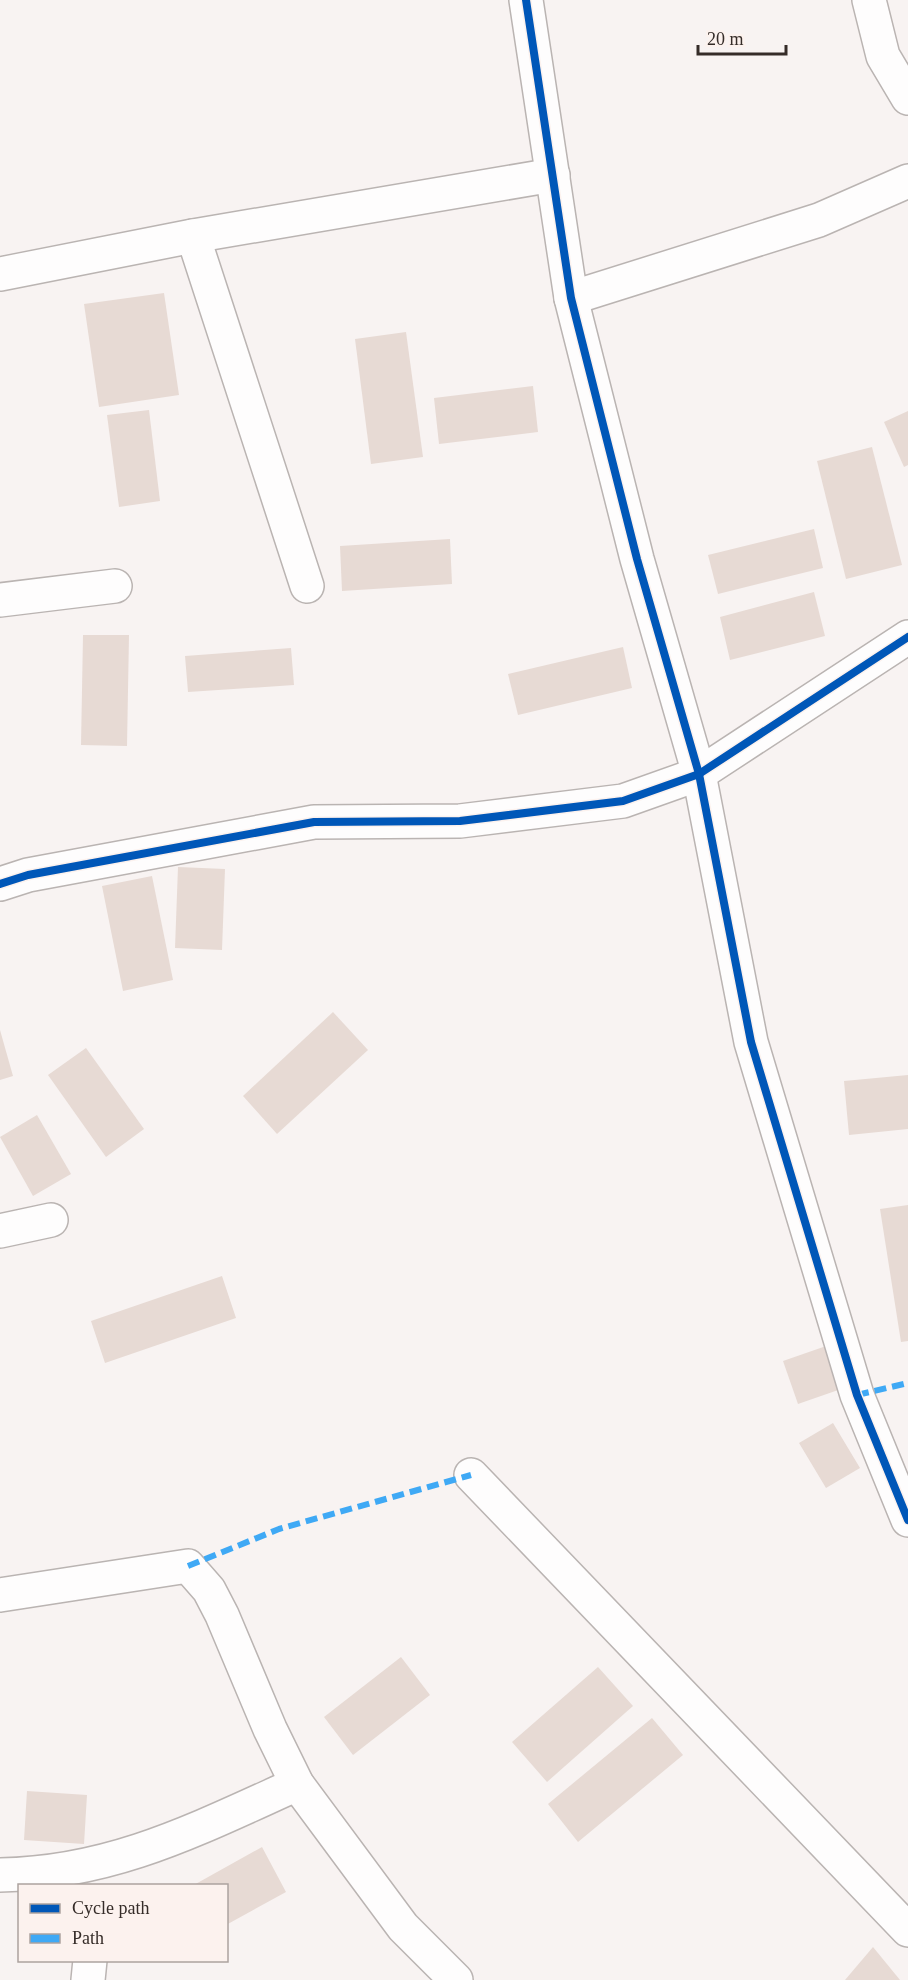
<svg xmlns="http://www.w3.org/2000/svg" width="908" height="1980" font-family="Georgia,serif">
  <rect width="100%" height="100%" fill="#f8f3f2"/>
  <g fill="#e7dad4">
    <polygon points="164,293 179,395 99,407 84,304"/>
    <polygon points="406,332 423,457 371,464 355,339"/>
    <polygon points="533,386 538,432 439,444 434,398"/>
    <polygon points="149,410 160,501 119,507 107,415"/>
    <polygon points="908,411 908,465 904,467 884,422"/>
    <polygon points="872,447 902,565 846,579 817,461"/>
    <polygon points="814,529 823,568 718,594 708,555"/>
    <polygon points="450,539 452,584 342,591 340,546"/>
    <polygon points="814,592 825,636 730,660 720,617"/>
    <polygon points="83,635 129,635 127,746 81,745"/>
    <polygon points="623,647 632,688 518,715 508,674"/>
    <polygon points="291,648 294,685 188,692 185,656"/>
    <polygon points="178,867 225,869 222,950 175,948"/>
    <polygon points="152,876 173,980 123,991 102,886"/>
    <polygon points="333,1012 368,1050 277,1134 243,1096"/>
    <polygon points="0,1030 13,1076 0,1080"/>
    <polygon points="86,1048 144,1129 106,1157 48,1075"/>
    <polygon points="908,1075 908,1129 849,1135 844,1081"/>
    <polygon points="37,1115 71,1174 33,1196 0,1137"/>
    <polygon points="908,1205 908,1341 901,1342 880,1209"/>
    <polygon points="222,1276 236,1318 105,1363 91,1321"/>
    <polygon points="829,1345 844,1388 798,1404 783,1361"/>
    <polygon points="833,1423 860,1468 826,1488 799,1443"/>
    <polygon points="401,1657 430,1695 353,1755 324,1717"/>
    <polygon points="598,1667 633,1706 547,1782 512,1742"/>
    <polygon points="652,1718 683,1755 578,1842 548,1804"/>
    <polygon points="27,1791 87,1795 84,1844 24,1840"/>
    <polygon points="262,1847 286,1892 226,1925 226,1886 192,1886"/>
    <polygon points="873,1947 900,1980 845,1980"/>
  </g>
  <g fill="none" stroke-linecap="round" stroke-linejoin="round">
    <defs>
      <g id="minor">
        <polyline points="526,0 571,298 637,559 699,774 751,1042 857,1395 908,1520"/>
        <polyline points="869,0 883,56 908,98"/>
        <polyline points="193,236 307,586"/>
        <polyline points="0,274 193,236 553,175"/>
        <polyline points="571,298 819,220 908,181"/>
        <polyline points="0,600 115,586"/>
        <polyline points="0,884 28,875 314,822 460,821 623,801 699,774 908,637"/>
        <polyline points="0,1231 51,1220"/>
        <polyline points="471,1475 908,1930"/>
        <polyline points="0,1595 188,1566 209,1590 222,1615 270,1729 297,1784 403,1927 456,1980"/>
        <path d="M 0,1875 C 113,1873 197,1829 297,1784"/>
        <polyline points="88,1980 90,1960"/>
      </g>
    </defs>
    <use href="#minor" stroke="#bab4b2" stroke-width="36"/>
    <use href="#minor" stroke="#fefdfd" stroke-width="33"/>
    <g stroke="#3fa9f5" stroke-width="6" stroke-dasharray="12 6" stroke-linecap="butt">
      <polyline points="857,1395 908,1383"/>
      <polyline points="188,1566 279,1529 471,1475"/>
    </g>
    <defs>
      <g id="cycleway">
        <polyline points="526,0 571,298 637,559 699,774 751,1042 857,1395 908,1520"/>
        <polyline points="0,884 28,875 314,822 460,821 623,801 699,774 908,637"/>
      </g>
    </defs>
    <use href="#cycleway" stroke="#fcf2ee" stroke-width="11"/>
    <use href="#cycleway" stroke="#0057b8" stroke-width="8"/>
  </g>
  <rect x="18" y="1884" width="210" height="78" fill="#fcf2ee" stroke="#aca39f" stroke-width="1.5"/>
  <rect x="30" y="1904" width="30" height="9" fill="#0057b8" stroke="#aca39f" stroke-width="1.5"/>
  <text x="72" y="1914" font-size="18" fill="#352c28">Cycle path</text>
  <rect x="30" y="1934" width="30" height="9" fill="#3fa9f5" stroke="#aca39f" stroke-width="1.5"/>
  <text x="72" y="1944" font-size="18" fill="#352c28">Path</text>
  <path d="M698 45v9h88v-9" fill="none" stroke="#352c28" stroke-width="3"/>
  <text x="707" y="45" font-size="18" fill="#352c28" stroke="#fcf2ee" stroke-width="4.5" paint-order="stroke">20 m</text>
</svg>
